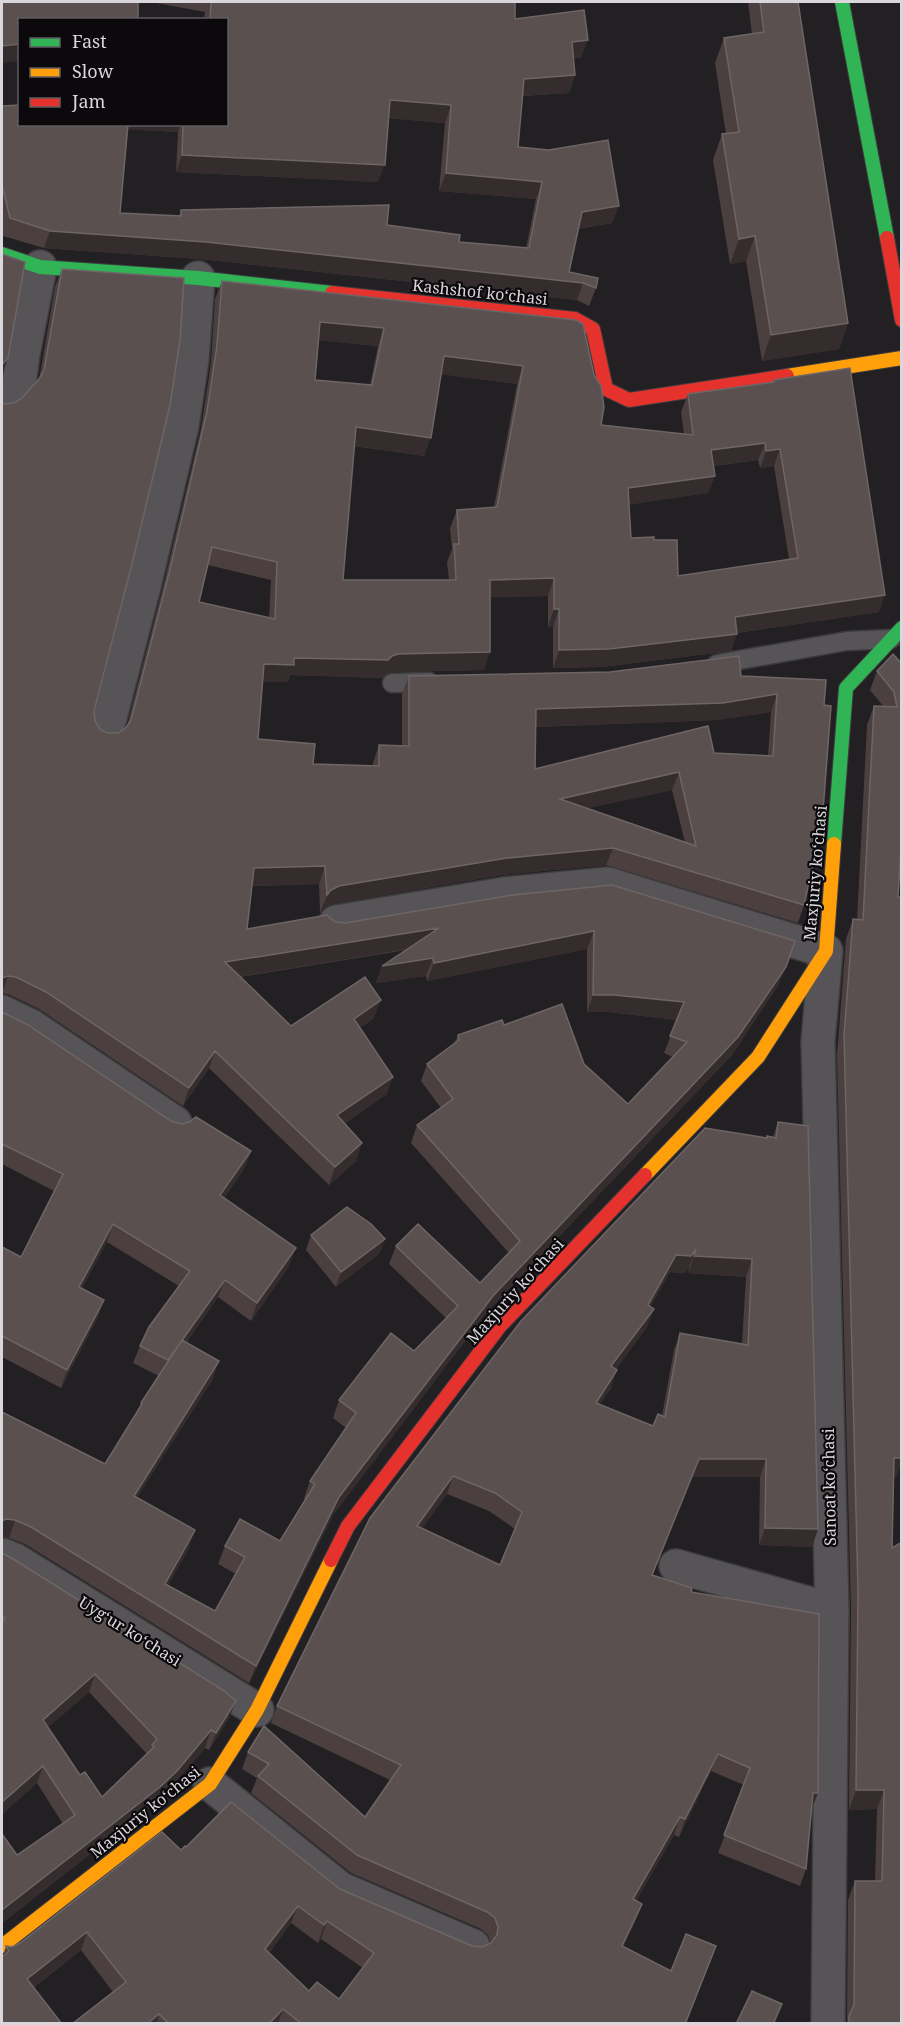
<svg xmlns="http://www.w3.org/2000/svg" width="903" height="2025" font-family="'Noto Serif',serif">
  <rect width="100%" height="100%" fill="#222023"/>
  <g fill="none" stroke-linecap="round" stroke-linejoin="round">
    <defs>
      <g id="lane">
        <polyline points="717,664 847,641 891,639"/>
        <polyline points="392,683 429,682"/>
      </g>
      <g id="street">
        <polyline points="2,403 19,384 23,354 40,267"/>
        <polyline points="106,733 144,586 182,426 192,360 198,278"/>
        <polyline points="336,922 504,894 608,884 826,951 818,1041 832,1610 828,2024"/>
        <polyline points="2,1012 31,1026 175,1123"/>
        <polyline points="2,1555 15,1560 257,1710"/>
        <polyline points="676,1566 832,1610"/>
        <polyline points="210,1784 341,1889 473,1946"/>
      </g>
      <g id="fast">
        <polyline points="842,2 887,238"/>
        <polyline points="2,254 40,267 198,278 332,293"/>
        <polyline points="834,844 846,688 902,628"/>
      </g>
      <g id="slow">
        <polyline points="787,376 902,358"/>
        <polyline points="645,1175 758,1057 826,951 834,844"/>
        <polyline points="2,1946 210,1784 257,1710 331,1560"/>
      </g>
      <g id="jam">
        <polyline points="887,238 902,320"/>
        <polyline points="332,293 575,319 593,329 606,389 629,400 787,376"/>
        <polyline points="331,1560 348,1526 500,1326 645,1175"/>
      </g>
    </defs>
    <use href="#lane" stroke="#3c3b3d" stroke-width="21"/>
    <use href="#street" stroke="#3c3b3d" stroke-width="36"/>
    <use href="#fast" stroke="#3c3b3d" stroke-width="16"/>
    <use href="#slow" stroke="#3c3b3d" stroke-width="16"/>
    <use href="#jam" stroke="#3c3b3d" stroke-width="16"/>
    <use href="#lane" stroke="#565457" stroke-width="18"/>
    <use href="#street" stroke="#565457" stroke-width="33"/>
    <use href="#fast" stroke="#30b455" stroke-width="14"/>
    <use href="#slow" stroke="#ff9f0a" stroke-width="14"/>
    <use href="#jam" stroke="#e5322d" stroke-width="14"/>
  </g>
  <g fill="#4b3f40" fill-rule="evenodd">
    <path d="M 151,2 L 515,2 L 515,19 L 581,58 L 573,58 L 575,75 L 569,93 L 522,96 L 518,147 L 612,223 L 578,229 L 569,272 L 596,288 L 589,306 L 577,300 L 200,259 L 44,248 L 3,236 L 2,229 L 2,106 L 20,124 L 226,124 L 226,20 L 204,20 L 205,12 ZM 389,118 L 445,123 L 439,191 L 536,199 L 526,248 L 459,242 L 387,225 L 181,210 L 179,216 L 120,213 L 128,129 L 178,132 L 176,172 L 378,182 Z"/>
    <polygon points="748,2 798,2 848,323 839,349 762,361 746,261 730,264 713,160 722,134 726,134 715,63 724,38 752,34"/>
    <path d="M 62,269 L 95,721 L 100,729 L 107,733 L 118,733 L 126,728 L 127,726 L 162,591 L 201,429 L 211,363 L 215,299 L 222,281 L 576,320 L 601,425 L 684,434 L 681,412 L 688,394 L 773,382 L 774,380 L 879,612 L 737,633 L 731,651 L 602,667 L 553,668 L 553,627 L 548,627 L 548,596 L 490,597 L 484,670 L 392,672 L 386,674 L 382,678 L 290,675 L 288,682 L 263,682 L 258,739 L 313,764 L 373,766 L 373,763 L 379,745 L 402,746 L 402,694 L 409,676 L 741,676 L 826,680 L 804,905 L 798,923 L 606,865 L 501,875 L 333,904 L 325,907 L 320,913 L 319,884 L 252,886 L 247,929 L 335,922 L 345,923 L 513,895 L 779,984 L 732,1055 L 486,1313 L 333,1515 L 249,1683 L 25,1544 L 9,1538 L 2,1537 L 2,1412 L 105,1464 L 137,1412 L 141,1403 L 159,1376 L 133,1363 L 140,1346 L 179,1286 L 107,1242 L 82,1288 L 98,1317 L 61,1388 L 2,1357 L 2,1247 L 21,1257 L 54,1191 L 2,1164 L 2,1012 L 171,1121 L 251,1151 L 244,1169 L 224,1198 L 289,1266 L 251,1321 L 218,1297 L 186,1343 L 213,1379 L 137,1497 L 189,1548 L 168,1585 L 215,1611 L 236,1574 L 218,1564 L 225,1546 L 280,1541 L 305,1499 L 304,1498 L 310,1481 L 346,1428 L 333,1418 L 339,1400 L 414,1351 L 446,1318 L 389,1264 L 396,1246 L 480,1283 L 509,1253 L 411,1143 L 417,1125 L 441,1108 L 421,1081 L 427,1064 L 454,1044 L 458,1035 L 504,1025 L 584,1064 L 628,1104 L 673,1057 L 664,1053 L 677,1020 L 608,1012 L 587,1012 L 587,949 L 427,981 L 426,976 L 376,983 L 382,966 L 406,950 L 240,977 L 291,1026 L 374,1018 L 360,1028 L 387,1094 L 345,1123 L 356,1161 L 329,1185 L 209,1068 L 183,1106 L 39,1009 L 10,995 L 2,993 L 2,402 L 4,404 L 14,403 L 22,398 L 39,380 L 55,287 ZM 319,340 L 378,346 L 370,385 L 315,380 ZM 441,374 L 517,384 L 494,507 L 457,510 L 450,528 L 452,549 L 447,562 L 449,580 L 343,580 L 354,446 L 424,456 ZM 758,460 L 760,468 L 774,466 L 789,559 L 678,576 L 654,540 L 631,538 L 629,504 L 708,493 L 715,476 L 714,466 ZM 208,565 L 271,580 L 269,618 L 199,602 ZM 771,712 L 768,756 L 535,769 L 536,727 L 717,720 ZM 672,790 L 685,842 L 588,808 Z"/>
    <polygon points="902,664 902,842 898,897 902,1461 896,1477 894,1477 892,1548 902,2024 847,2024 848,1900 855,1881 875,1881 877,1809 849,1810 851,1610 837,1055 846,939 853,919 857,920 867,725 874,706 883,706 870,690 877,671"/>
    <path d="M 778,1122 L 818,1529 L 812,1547 L 759,1545 L 760,1477 L 692,1477 L 652,1576 L 691,1592 L 818,1793 L 811,1810 L 806,1869 L 800,1886 L 718,1853 L 744,1785 L 711,1771 L 679,1837 L 674,1835 L 636,1901 L 635,1922 L 623,1947 L 671,1971 L 716,1946 L 686,2024 L 72,2024 L 113,1992 L 81,1950 L 34,1987 L 3,1956 L 6,1946 L 12,1947 L 20,1943 L 186,1847 L 340,1889 L 472,1946 L 482,1947 L 491,1943 L 488,1935 L 481,1929 L 351,1873 L 251,1793 L 257,1778 L 242,1769 L 248,1752 L 365,1817 L 390,1780 L 271,1723 L 277,1706 L 370,1518 L 766,1138 L 773,1137 ZM 689,1267 L 688,1273 L 746,1277 L 742,1344 L 680,1333 L 674,1350 L 662,1416 L 653,1426 L 600,1404 L 611,1388 L 616,1369 L 647,1327 L 650,1307 L 670,1272 L 685,1273 ZM 447,1494 L 489,1511 L 515,1529 L 500,1565 L 422,1528 ZM 291,1923 L 318,1943 L 321,1939 L 363,1968 L 339,1999 L 309,1991 L 269,1953 Z"/>
    <polygon points="311,1235 380,1253 336,1287 306,1250"/>
    <path d="M 2,1553 L 229,1718 L 209,1750 L 205,1748 L 170,1788 L 154,1804 L 2,1923 L 2,1834 L 17,1855 L 63,1824 L 37,1783 L 2,1814 ZM 89,1692 L 147,1754 L 102,1797 L 80,1775 L 48,1727 Z"/>
  </g>
  <g fill="#342c2d">
    <polygon points="588,40 581,58 565,59 572,42"/>
    <polygon points="20,44 20,61 2,63 2,46"/>
    <polygon points="575,75 569,93 517,96 524,79"/>
    <polygon points="390,100 451,105 445,123 384,118"/>
    <polygon points="125,124 180,124 178,132 123,129"/>
    <polygon points="182,155 385,165 378,182 176,172"/>
    <polygon points="446,173 542,182 536,199 439,191"/>
    <polygon points="619,206 612,223 575,229 582,212"/>
    <polygon points="50,231 206,242 583,283 577,300 200,259 44,248"/>
    <polygon points="755,236 746,261 730,264 739,239"/>
    <polygon points="320,322 384,328 378,346 314,340"/>
    <polygon points="848,323 839,349 762,361 771,335"/>
    <polygon points="444,356 523,366 517,384 438,374"/>
    <polygon points="8,358 2,375 2,365"/>
    <polygon points="356,427 431,438 424,456 349,445"/>
    <polygon points="765,443 758,460 705,467 711,450"/>
    <polygon points="780,449 774,466 760,468 766,451"/>
    <polygon points="715,476 708,493 622,506 628,488"/>
    <polygon points="554,578 548,596 484,597 490,580"/>
    <polygon points="885,595 879,612 729,634 735,617"/>
    <polygon points="554,609 559,609 553,627 548,627"/>
    <polygon points="737,634 731,651 602,667 553,668 559,650"/>
    <polygon points="490,652 484,670 392,672 386,674 382,678 290,675 288,682 258,682 264,664 294,658 392,656 398,654"/>
    <polygon points="777,694 771,712 717,720 530,727 536,709"/>
    <polygon points="679,772 672,790 553,816 560,799"/>
    <polygon points="613,848 606,865 501,875 333,904 325,907 320,913 327,895 331,890 339,886 507,858"/>
    <polygon points="325,866 319,884 248,886 254,868"/>
    <polygon points="439,928 432,945 219,980 225,962"/>
    <polygon points="594,931 587,949 427,981 434,963"/>
    <polygon points="433,958 426,976 376,983 382,966"/>
    <polygon points="786,967 779,984 732,1055 486,1313 333,1515 249,1683 256,1666 339,1497 493,1296"/>
    <polygon points="8,976 2,993 2,978"/>
    <polygon points="593,995 614,995 684,1002 678,1020 608,1012 587,1012"/>
    <polygon points="381,1000 374,1018 347,1037 354,1019"/>
    <polygon points="215,1051 209,1068 183,1106 189,1088"/>
    <polygon points="393,1077 387,1094 331,1133 337,1115"/>
    <polygon points="362,1143 356,1161 329,1185 335,1167"/>
    <polygon points="251,1151 244,1169 213,1213 220,1195"/>
    <polygon points="113,1224 107,1242 73,1304 79,1287"/>
    <polygon points="385,1239 380,1253 336,1287 341,1272"/>
    <polygon points="296,1248 289,1266 251,1321 257,1303"/>
    <polygon points="696,1249 689,1267 685,1273 670,1272 641,1322 648,1305 676,1255"/>
    <polygon points="694,1256 752,1259 746,1277 688,1273"/>
    <polygon points="225,1280 218,1297 162,1377 168,1360"/>
    <polygon points="104,1300 98,1317 61,1388 67,1370"/>
    <polygon points="654,1309 647,1327 605,1384 611,1366"/>
    <polygon points="219,1361 213,1379 127,1513 134,1496"/>
    <polygon points="617,1370 611,1388 589,1420 596,1403"/>
    <polygon points="894,1458 902,1458 902,1461 896,1477 887,1477"/>
    <polygon points="699,1459 766,1459 760,1477 692,1477 645,1593"/>
    <polygon points="453,1476 447,1494 411,1544 417,1526"/>
    <polygon points="6,1519 15,1520 9,1538 2,1537 2,1521"/>
    <polygon points="765,1528 818,1529 812,1547 759,1545"/>
    <polygon points="195,1530 189,1548 159,1601 165,1584"/>
    <polygon points="95,1674 89,1692 37,1737 43,1720"/>
    <polygon points="236,1701 229,1718 209,1750 216,1733"/>
    <polygon points="211,1730 205,1748 170,1788 154,1804 2,1923 2,1910"/>
    <polygon points="718,1754 711,1771 679,1837 685,1819"/>
    <polygon points="43,1766 37,1783 2,1814 2,1802"/>
    <polygon points="856,1790 884,1790 877,1809 849,1810"/>
    <polygon points="813,1793 818,1793 811,1810"/>
    <polygon points="680,1817 674,1835 627,1917 633,1899"/>
    <polygon points="642,1904 635,1922 615,1963 622,1946"/>
    <polygon points="298,1906 291,1923 258,1967 265,1949"/>
    <polygon points="327,1921 321,1939 318,1943 324,1925"/>
    <polygon points="87,1932 81,1950 21,1996 27,1979"/>
    <polygon points="782,2004 775,2024 773,2024"/>
    <polygon points="283,2009 278,2024 269,2024"/>
    <polygon points="159,2014 156,2024 147,2024"/>
  </g>
  <g fill="#5a5050" stroke="#6e6566" stroke-width="1.5" fill-rule="evenodd">
    <polygon points="2,2 138,2 138,20 20,20 20,44 2,46"/>
    <polygon points="211,2 515,2 515,19 584,10 588,40 572,42 575,75 524,79 518,147 549,150 608,140 619,206 582,212 569,272 598,278 596,288 583,283 206,242 50,231 10,218 2,185 2,106 20,105 20,124 128,124 120,213 181,216 181,210 389,205 387,225 460,235 459,242 529,248 542,182 446,173 451,105 390,100 385,165 182,155 183,124 226,124 226,20 210,20"/>
    <polygon points="760,2 798,2 848,323 771,335 755,236 739,239 722,134 739,132 724,38 764,32"/>
    <polygon points="2,254 25,262 8,358 2,365"/>
    <path d="M 62,269 L 184,278 L 180,340 L 170,405 L 132,564 L 94,711 L 95,721 L 100,729 L 107,733 L 118,733 L 126,728 L 131,720 L 169,573 L 207,411 L 217,345 L 222,281 L 576,320 L 583,324 L 594,375 L 601,386 L 604,407 L 601,425 L 693,435 L 688,394 L 774,382 L 774,380 L 850,368 L 885,595 L 735,617 L 737,634 L 609,649 L 559,650 L 559,609 L 554,609 L 554,578 L 490,580 L 490,652 L 398,654 L 392,656 L 388,660 L 294,658 L 294,665 L 264,664 L 258,739 L 315,744 L 313,764 L 379,766 L 379,745 L 409,746 L 409,676 L 610,672 L 739,656 L 741,676 L 826,680 L 824,705 L 831,706 L 822,824 L 804,905 L 613,848 L 507,858 L 339,886 L 331,890 L 327,895 L 325,866 L 254,868 L 247,929 L 327,915 L 335,922 L 345,923 L 513,895 L 612,885 L 795,941 L 786,967 L 738,1037 L 493,1296 L 339,1497 L 256,1666 L 31,1527 L 15,1520 L 6,1519 L 2,1521 L 2,1412 L 105,1464 L 142,1404 L 141,1403 L 182,1340 L 219,1361 L 134,1496 L 195,1530 L 165,1584 L 215,1611 L 245,1557 L 225,1546 L 240,1519 L 280,1541 L 315,1484 L 310,1481 L 356,1413 L 339,1400 L 391,1333 L 414,1351 L 458,1306 L 396,1246 L 418,1224 L 480,1283 L 520,1241 L 417,1125 L 453,1099 L 427,1064 L 459,1040 L 458,1035 L 502,1020 L 504,1025 L 562,1004 L 584,1064 L 628,1104 L 687,1042 L 670,1036 L 684,1002 L 614,995 L 593,995 L 594,931 L 434,963 L 433,958 L 382,966 L 439,928 L 225,962 L 291,1026 L 365,977 L 381,1000 L 354,1019 L 393,1077 L 337,1115 L 362,1143 L 335,1167 L 215,1051 L 189,1088 L 46,992 L 16,977 L 8,976 L 2,978 L 2,402 L 4,404 L 14,403 L 22,398 L 39,379 L 44,370 ZM 320,322 L 384,328 L 372,385 L 315,380 ZM 444,356 L 523,366 L 497,507 L 457,510 L 459,544 L 454,544 L 456,580 L 343,580 L 356,427 L 431,438 ZM 765,443 L 766,451 L 780,449 L 798,558 L 678,576 L 677,540 L 654,540 L 654,537 L 631,538 L 628,488 L 715,476 L 711,450 ZM 212,547 L 277,562 L 275,619 L 199,602 ZM 777,694 L 773,756 L 714,753 L 708,726 L 535,769 L 536,709 L 723,703 ZM 679,772 L 696,846 L 560,799 Z"/>
    <polygon points="893,654 902,664 902,830 898,897 902,897 902,1458 894,1458 892,1548 902,1542 902,2024 849,2024 849,2016 854,2005 855,1881 882,1881 884,1790 856,1790 858,1591 844,1035 853,919 863,920 874,706 897,707 894,692 877,671"/>
    <polygon points="2,1012 28,1025 171,1121 181,1124 189,1122 196,1117 251,1151 220,1195 296,1248 257,1303 225,1280 168,1360 140,1346 149,1327 190,1271 113,1224 79,1287 104,1300 67,1370 2,1336 2,1247 21,1257 63,1174 2,1144"/>
    <path d="M 778,1122 L 808,1126 L 818,1529 L 765,1528 L 766,1459 L 699,1459 L 652,1575 L 692,1588 L 691,1592 L 819,1614 L 818,1793 L 813,1793 L 806,1869 L 724,1835 L 750,1768 L 718,1754 L 685,1819 L 680,1817 L 633,1899 L 642,1904 L 622,1946 L 671,1971 L 686,1934 L 716,1946 L 685,2024 L 302,2024 L 283,2009 L 269,2024 L 169,2024 L 159,2014 L 147,2024 L 72,2024 L 126,1982 L 87,1932 L 27,1979 L 62,2024 L 2,2024 L 2,1957 L 9,1951 L 6,1946 L 12,1947 L 20,1943 L 162,1832 L 181,1850 L 185,1846 L 186,1847 L 231,1802 L 340,1889 L 472,1946 L 482,1947 L 491,1943 L 497,1935 L 498,1927 L 495,1918 L 487,1912 L 357,1855 L 258,1776 L 269,1764 L 248,1752 L 264,1726 L 365,1817 L 401,1765 L 277,1706 L 370,1518 L 521,1321 L 705,1128 L 767,1138 L 767,1136 L 776,1138 ZM 696,1249 L 694,1256 L 752,1259 L 748,1345 L 680,1333 L 665,1417 L 658,1414 L 653,1426 L 596,1403 L 617,1370 L 611,1366 L 654,1309 L 648,1305 L 676,1255 L 691,1256 ZM 453,1476 L 495,1493 L 522,1512 L 500,1565 L 417,1526 ZM 298,1906 L 324,1925 L 327,1921 L 374,1953 L 339,1999 L 317,1982 L 309,1991 L 265,1949 Z"/>
    <polygon points="347,1207 371,1224 385,1239 341,1272 311,1235"/>
    <path d="M 2,1553 L 13,1559 L 223,1690 L 236,1701 L 216,1733 L 211,1730 L 177,1771 L 160,1787 L 2,1910 L 2,1834 L 17,1855 L 75,1815 L 43,1766 L 2,1802 L 2,1622 L 5,1618 L 2,1616 ZM 95,1674 L 157,1739 L 152,1745 L 154,1747 L 102,1797 L 85,1772 L 80,1775 L 43,1720 Z"/>
    <polygon points="752,1991 782,2004 773,2024 736,2024"/>
  </g>
  <g text-anchor="middle" stroke-width="4.5" stroke-linejoin="round" paint-order="stroke">
    <g font-size="16" fill="#d9d7db" stroke="#0b090c">
      <text transform="translate(480 292) rotate(6)" y="6">Kashshof koʻchasi</text>
      <text transform="translate(815 873) rotate(-85)" y="6">Maxjuriy koʻchasi</text>
      <text transform="translate(515 1291) rotate(-48)" y="6">Maxjuriy koʻchasi</text>
      <text transform="translate(829 1487) rotate(-91)" y="6">Sanoat koʻchasi</text>
      <text transform="translate(130 1631) rotate(32)" y="6">Uygʻur koʻchasi</text>
      <text transform="translate(145 1812) rotate(-39)" y="6">Maxjuriy koʻchasi</text>
    </g>
  </g>
  <rect width="903" height="2025" fill="none" stroke="#d9d7db" stroke-width="6"/>
  <rect x="18" y="18" width="210" height="108" fill="#0b090c" stroke="#5d5b5f" stroke-width="1.5"/>
  <rect x="30" y="38" width="30" height="9" fill="#30b455" stroke="#5d5b5f" stroke-width="1.5"/>
  <text x="72" y="48" font-size="18" fill="#d9d7db">Fast</text>
  <rect x="30" y="68" width="30" height="9" fill="#ff9f0a" stroke="#5d5b5f" stroke-width="1.5"/>
  <text x="72" y="78" font-size="18" fill="#d9d7db">Slow</text>
  <rect x="30" y="98" width="30" height="9" fill="#e5322d" stroke="#5d5b5f" stroke-width="1.5"/>
  <text x="72" y="108" font-size="18" fill="#d9d7db">Jam</text>
</svg>
